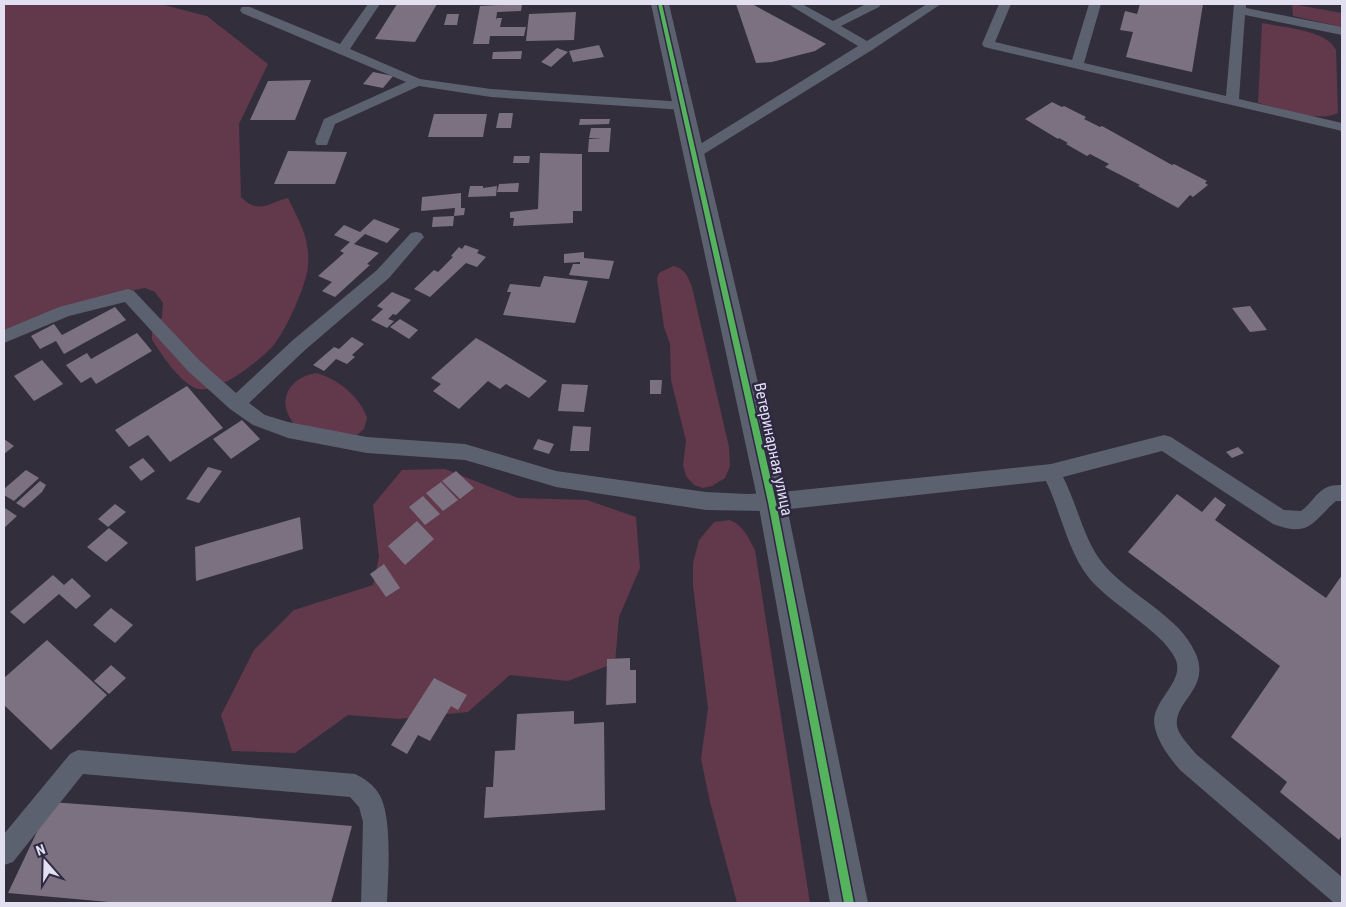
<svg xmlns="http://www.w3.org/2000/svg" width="1346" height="907" font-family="'Roboto Condensed',sans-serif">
  <rect width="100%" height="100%" fill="#322e3c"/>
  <g fill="#62384b">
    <path d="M 4,4 L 160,4 L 207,16 L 268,64 L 239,124 L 241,197 C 259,215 267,203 288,198 C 300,223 310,238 308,266 C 306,287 286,330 273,346 C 260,360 215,397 195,388 C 177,379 163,356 152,340 L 152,333 L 162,317 L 163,303 L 155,292 L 145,288 L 106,296 L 4,334 Z"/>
    <polygon points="1292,4 1342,13 1342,27 1293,16"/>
    <path d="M 1262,23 C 1281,27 1328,30 1336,50 L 1338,113 C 1318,123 1279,108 1258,103 Z"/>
    <path d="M 673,266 C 685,268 688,277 692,287 L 729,447 L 730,466 L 725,478 L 712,486 L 703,488 L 694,485 L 686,476 L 683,465 L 686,441 L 671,380 L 670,344 L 664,327 L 657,279 L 659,273 Z"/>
    <path d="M 316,373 C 337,378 360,397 367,418 L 364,429 L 357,435 L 296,426 C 275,403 287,378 316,373 Z"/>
    <polygon points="445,469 518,498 587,500 636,517 640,568 619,617 615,663 568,681 510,675 468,712 398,719 348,715 295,753 232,751 221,715 254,650 294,610 373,585 379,557 373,505 402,470"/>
    <path d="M 730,520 C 744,526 748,537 755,550 L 810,903 L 737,903 L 710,802 L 701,759 L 708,708 L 693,586 L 693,563 L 699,540 L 714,522 Z"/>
  </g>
  <g fill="#7b7181">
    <polygon points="397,4 437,4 415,42 375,39"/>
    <polygon points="498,4 522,4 521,11 497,12 496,20 497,18 502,18 500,27 526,27 524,36 490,36 489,44 473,44 480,6 498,5"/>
    <polygon points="736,4 752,4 826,44 815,51 772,62 756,63"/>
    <polygon points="1140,4 1203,4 1192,72 1126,57 1133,32 1120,30 1125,11 1137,14"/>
    <polygon points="576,12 574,40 526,41 529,14"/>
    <polygon points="447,14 459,14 457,25 444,25"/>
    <polygon points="599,45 604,57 573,62 569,51"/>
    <polygon points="557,48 568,52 551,67 541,62"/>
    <polygon points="522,51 521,59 492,59 493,52"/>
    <polygon points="373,72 393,76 383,88 363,84"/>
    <polygon points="311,80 295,120 250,120 268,81"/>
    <polygon points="1052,102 1062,107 1064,106 1086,117 1084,119 1100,127 1102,126 1172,165 1174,164 1207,181 1205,183 1208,185 1193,197 1190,195 1178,208 1138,186 1140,185 1105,167 1109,164 1090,154 1087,156 1066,144 1068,143 1059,138 1058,139 1025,119"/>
    <polygon points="499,113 513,113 511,128 496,128"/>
    <polygon points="434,114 487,114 483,137 428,137"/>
    <polygon points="580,119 610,119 609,124 579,125"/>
    <polygon points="591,128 611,128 609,152 588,152 589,139 602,139 589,138"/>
    <polygon points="288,151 347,152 335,184 274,184"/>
    <polygon points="540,153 582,154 582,211 573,211 573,223 513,226 514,218 510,218 510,212 538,209"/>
    <polygon points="514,156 530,156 529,163 513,163"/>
    <polygon points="519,183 518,192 497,192 499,184"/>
    <polygon points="470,186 483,186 483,188 497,186 496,196 468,197"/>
    <polygon points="461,193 461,208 465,208 464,215 454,216 455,208 421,211 422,197"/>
    <polygon points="454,216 453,226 432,227 433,217"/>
    <polygon points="374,219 400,229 387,243 365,234 354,244 379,253 367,264 370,265 335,297 322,291 332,282 318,276 344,253 340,251 350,242 334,235 344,225 360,232"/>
    <polygon points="465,245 479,250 477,253 486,257 477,267 466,263 430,297 414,289 434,270 438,272 453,257 451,256 459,247 462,249"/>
    <polygon points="584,252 584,258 614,261 609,279 569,275 573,264 580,264 580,262 564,263 564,254"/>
    <polygon points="544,276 588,281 575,323 503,315 511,292 507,292 510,284 540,287"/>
    <polygon points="392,292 411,300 396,315 393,314 388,319 394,321 387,328 371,320 383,309 377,306"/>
    <polygon points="1250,306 1267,330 1250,332 1232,308"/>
    <polygon points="115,307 126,320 64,354 56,341 40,349 31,336 54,324 62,335"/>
    <polygon points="400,319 418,330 409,339 390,327"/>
    <polygon points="137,333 152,351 96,384 91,377 81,383 66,365 87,353 91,359"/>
    <polygon points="352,337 364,344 352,355 355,357 347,364 336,359 324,371 313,365 334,347 339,349"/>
    <polygon points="476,338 485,343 547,381 529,398 506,384 500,389 488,381 459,409 433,391 441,384 431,378"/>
    <polygon points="42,360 63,384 34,401 14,376"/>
    <polygon points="650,380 662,380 661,394 650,394"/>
    <polygon points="562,384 588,385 584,412 558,411"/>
    <polygon points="187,386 223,428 170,462 148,435 129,447 115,430"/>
    <polygon points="242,420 260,439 231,459 213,439"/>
    <polygon points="573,426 591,427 589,451 570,451"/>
    <polygon points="4,439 14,446 4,454"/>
    <polygon points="538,439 554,444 549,454 533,449"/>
    <polygon points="1238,447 1244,453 1232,458 1226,452"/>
    <polygon points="143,458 155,471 141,481 129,467"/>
    <polygon points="208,467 222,471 199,503 186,499"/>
    <polygon points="26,470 39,478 14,501 4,495 4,489"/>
    <polygon points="456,471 474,488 460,499 442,481"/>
    <polygon points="40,481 46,485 42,492 24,508 16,503"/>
    <polygon points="441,482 458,500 443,511 426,493"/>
    <polygon points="1177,494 1202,512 1215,497 1226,505 1215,520 1326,598 1342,575 1342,835 1339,840 1280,792 1287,782 1231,737 1280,666 1128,552"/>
    <polygon points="423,496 440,514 425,525 409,507"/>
    <polygon points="115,504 126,512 108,527 98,519"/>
    <polygon points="5,508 17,516 4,528 4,509"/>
    <polygon points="300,517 303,549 196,581 195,547"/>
    <polygon points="417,521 434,539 405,565 388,546"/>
    <polygon points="109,528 128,543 106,562 87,547"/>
    <polygon points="384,564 400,588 386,597 370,574"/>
    <polygon points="53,575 64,585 72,578 91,596 76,609 59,594 24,624 10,612"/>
    <polygon points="111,608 133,625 115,643 93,625"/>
    <polygon points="47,640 107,695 51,750 4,705 4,678"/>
    <polygon points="630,658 630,670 636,670 636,703 606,705 607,659"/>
    <polygon points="111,665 126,678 109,694 94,681"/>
    <polygon points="434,678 467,695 458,710 451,706 430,741 418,735 407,754 391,745"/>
    <polygon points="574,711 574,724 604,722 605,810 484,818 486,787 493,787 495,751 515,750 517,714"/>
    <polygon points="51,802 187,812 352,826 331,903 120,903 8,893"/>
  </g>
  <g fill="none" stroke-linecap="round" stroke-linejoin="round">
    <g fill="#5b616e" fill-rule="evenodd">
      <polygon points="368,4 380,4 350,49 420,79 491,89 684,102 691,106 684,110 491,97 419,86 335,124 327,145 317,145 315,142 324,119 406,82 242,13 240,10 242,7 250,7 340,44"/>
      <polygon points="788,4 802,4 833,21 866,4 881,4 879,7 841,26 867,41 927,4 941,4 872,50 699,157 689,157 687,154 689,151 858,46"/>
      <polygon points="999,4 1011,4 995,42 1072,60 1089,4 1101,4 1084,63 1226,96 1234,4 1246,4 1246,8 1342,27 1342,35 1245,15 1239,99 1342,123 1342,131 984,47 982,44"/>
      <path d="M 416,232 L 421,233 L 424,237 L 389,278 L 305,350 L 249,403 L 265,415 L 288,422 L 367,437 L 465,444 L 556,471 L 706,492 L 747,494 L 772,493 L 1051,464 L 1164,435 L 1171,437 L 1284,510 L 1301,511 C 1317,499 1318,484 1342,485 L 1342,501 L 1336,501 C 1312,522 1310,538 1273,524 L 1162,451 L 1063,477 C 1078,506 1084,542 1105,566 C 1131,596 1179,616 1195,652 C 1212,688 1174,700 1177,726 C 1179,736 1190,746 1196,754 L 1342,877 L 1342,903 L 1333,902 L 1180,770 C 1169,757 1159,744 1155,728 C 1148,701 1187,683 1175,658 C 1162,631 1110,604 1089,578 C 1067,550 1061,512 1046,481 L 772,511 L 706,510 L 556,487 L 465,460 L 367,453 L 288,438 L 253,425 L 230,409 L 188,371 L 125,302 L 69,316 L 4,343 L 4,330 L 59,307 L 128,289 L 134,291 L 200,361 L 236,393 L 293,340 L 377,270 L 411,233 Z"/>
      <path d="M 78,750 L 355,774 C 364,778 374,785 379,794 C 393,817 388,876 387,903 L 361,903 L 363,822 L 359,807 L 350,797 L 83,774 L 13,862 L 4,865 L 4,834 L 70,754 Z"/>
    </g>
    <polygon fill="#5b616e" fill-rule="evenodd" points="651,4 669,4 786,502 868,903 830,903 758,502"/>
    <defs>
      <polygon id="cycleway" points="658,4 662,4 776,502 854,903 844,903 768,502"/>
    </defs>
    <use href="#cycleway" stroke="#2e2842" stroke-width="3"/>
    <use href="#cycleway" fill="#56b35d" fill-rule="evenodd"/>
  </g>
  <g text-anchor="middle" stroke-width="5" stroke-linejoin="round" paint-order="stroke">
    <g font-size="16" fill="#e1dff0" stroke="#2e2842">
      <text transform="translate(774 449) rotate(78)" y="6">Ветеринарная улица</text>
    </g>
  </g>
  <rect width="1346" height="907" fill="none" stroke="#e1dff0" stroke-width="10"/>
  <g transform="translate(45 862) rotate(340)" stroke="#2e2842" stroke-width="4" paint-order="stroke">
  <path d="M0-4L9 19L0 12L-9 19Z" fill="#e1dff0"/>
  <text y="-8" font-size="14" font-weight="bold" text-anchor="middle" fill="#e1dff0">N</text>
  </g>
</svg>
